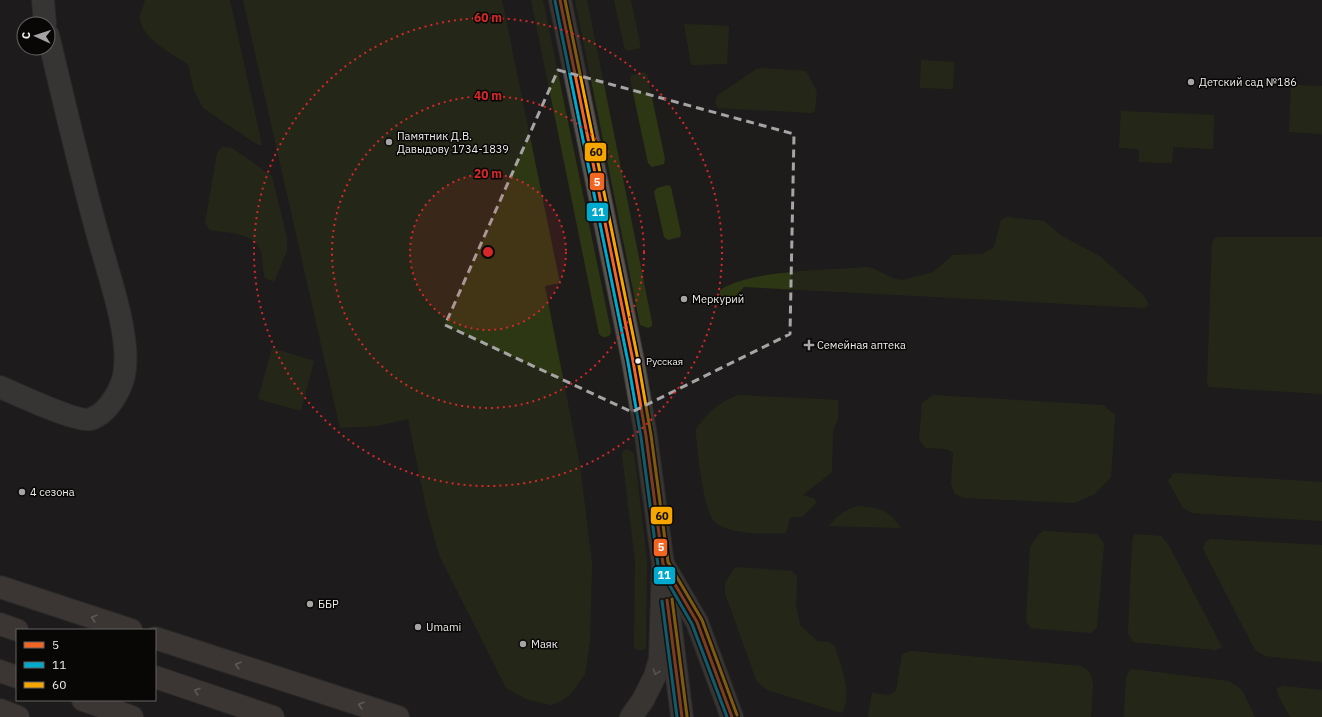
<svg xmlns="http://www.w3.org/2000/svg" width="1322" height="717" font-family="'IBM Plex Sans',sans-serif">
  <rect width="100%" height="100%" fill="#1d1c1b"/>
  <g fill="#2d3713">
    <path d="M 145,0 L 230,0 L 262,145 L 258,145 L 203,108 L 194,90 L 188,64 C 173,55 141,38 140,18 C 140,12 144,5 145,0 Z"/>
    <polygon points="243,0 502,0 560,283 545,286 580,465 592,564 590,642 585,674 571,694 561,701 551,705 526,699 506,688 439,555 426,507 408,419 377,426 340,428"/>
    <path d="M 531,0 L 543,0 L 611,331 L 610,335 C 605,338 603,338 599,334 Z"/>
    <polygon points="575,0 587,0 652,322 652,326 648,328 640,325"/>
    <polygon points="614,0 631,0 640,44 640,48 627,51 624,47"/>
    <polygon points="684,24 729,26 727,64 691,65"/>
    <polygon points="921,60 954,62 953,89 920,88"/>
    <polygon points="761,68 806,71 817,92 815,111 812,113 718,108 715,102 718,95 755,70"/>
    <polygon points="643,72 647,74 665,159 664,164 652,167 648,163 630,79 632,75"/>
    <polygon points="1291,85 1322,86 1322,134 1289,132"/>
    <polygon points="1121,111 1214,115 1213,149 1173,147 1172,163 1139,162 1139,149 1119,148"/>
    <path d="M 222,147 L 232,148 L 272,176 L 287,238 L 287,251 L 274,282 L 265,278 C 263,271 263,264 262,256 C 257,230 229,234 210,230 L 205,223 L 217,153 Z"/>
    <polygon points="668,185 671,187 681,233 680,237 668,240 664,237 654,192 657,188"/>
    <path d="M 1007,217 L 1044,221 L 1062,236 L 1101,257 L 1143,295 L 1149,304 L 1145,308 L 744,287 L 732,300 L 723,301 L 720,297 L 720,290 C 752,269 826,271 865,267 L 872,268 L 895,279 L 903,280 L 933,272 L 953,255 L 983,254 L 994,247 L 1001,220 Z"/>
    <polygon points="1220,237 1322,237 1322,394 1209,387 1207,383 1212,244 1214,238"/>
    <polygon points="272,348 314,361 301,411 258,399"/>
    <path d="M 739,395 L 838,400 L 838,419 L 833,431 L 832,472 L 803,495 L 815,499 L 816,503 L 802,517 L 791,517 C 787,522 790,528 785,533 C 767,534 725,535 713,520 C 704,509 696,446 696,429 C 707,413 719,402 739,395 Z"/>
    <polygon points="933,395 1103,405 1115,415 1111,477 1095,494 1074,503 964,498 955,494 951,485 953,453 947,449 926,448 919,440 922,403"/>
    <path d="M 627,449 L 634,453 L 647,559 L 646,645 L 645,649 C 640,651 638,651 634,647 L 635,561 L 622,455 L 623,451 Z"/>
    <polygon points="1174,473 1322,482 1322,521 1192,513 1183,508 1168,481"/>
    <path d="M 858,506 C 880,508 888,509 901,528 L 829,526 C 837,515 845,510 858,506 Z"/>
    <polygon points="1044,531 1097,534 1104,544 1097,627 1091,633 1030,628 1026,621 1030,547 1039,534"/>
    <polygon points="1134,534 1161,536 1168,544 1222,647 1216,650 1133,642 1128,633 1132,543"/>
    <polygon points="1211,539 1322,545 1322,662 1265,656 1255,650 1203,549 1206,541"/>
    <path d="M 735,567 L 792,571 L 797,576 L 796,606 L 800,625 L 817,641 L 829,642 L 835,647 C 841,668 853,692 842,713 L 767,690 L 757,682 L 725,593 L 725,583 Z"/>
    <polygon points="911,651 1081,666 1090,672 1093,684 1091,717 868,717 872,693 889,695 896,691 902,654"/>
    <polygon points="1131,669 1229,681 1242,690 1255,717 1124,717 1126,677"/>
    <polygon points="1283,686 1322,690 1322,717 1290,717 1278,695 1277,688"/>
  </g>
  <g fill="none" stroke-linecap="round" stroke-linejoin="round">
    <defs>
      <g id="street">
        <polyline points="43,0 45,24"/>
        <path d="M 0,387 C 16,394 78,423 91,419 C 109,413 124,386 125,368 C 129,330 107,270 97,232 C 79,167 64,101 48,35"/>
      </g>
      <polyline id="secondary" points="668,605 682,717"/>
      <g id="primary">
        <polyline points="560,0 633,361 646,436 663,564 697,622 732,717"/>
        <polyline points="631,717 643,700 655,676 660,659 663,564"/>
      </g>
      <g id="highway">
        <polyline points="0,587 131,630"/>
        <polyline points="0,624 17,630"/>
        <polyline points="155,638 398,717"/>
        <polyline points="0,671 17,677"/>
        <polyline points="155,677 273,717"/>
        <polyline points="83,700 132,717"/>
        <polyline points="0,710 18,717"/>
      </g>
    </defs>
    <use href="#street" stroke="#393838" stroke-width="24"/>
    <use href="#secondary" stroke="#393838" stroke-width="24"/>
    <use href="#primary" stroke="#393838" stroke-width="24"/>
    <use href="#highway" stroke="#393838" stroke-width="24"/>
    <use href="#street" stroke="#555453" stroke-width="22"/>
    <use href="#secondary" stroke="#5c5855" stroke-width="22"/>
    <use href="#primary" stroke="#58534d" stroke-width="22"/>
    <use href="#highway" stroke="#605850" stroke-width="22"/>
    <defs>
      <g id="bus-1">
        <polyline points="560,0 633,361 646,436 663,564 697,622 732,717"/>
        <polyline points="667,600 682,717"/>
      </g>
      <g id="bus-2">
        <polyline points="555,1 628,362 641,437 658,565 692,624 727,717"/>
        <polyline points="662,601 677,717"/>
      </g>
      <g id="bus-3">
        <polyline points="565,0 638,360 651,435 668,562 702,620 737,715"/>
        <polyline points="672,599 687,716"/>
      </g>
    </defs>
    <use href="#bus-1" stroke="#080706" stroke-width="6"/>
    <use href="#bus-2" stroke="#080706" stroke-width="6"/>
    <use href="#bus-3" stroke="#080706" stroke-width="6"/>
    <use href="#bus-1" stroke="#f26522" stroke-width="3"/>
    <use href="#bus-2" stroke="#00a9ce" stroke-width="3"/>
    <use href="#bus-3" stroke="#f7a600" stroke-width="3"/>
  </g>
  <defs><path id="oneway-chevron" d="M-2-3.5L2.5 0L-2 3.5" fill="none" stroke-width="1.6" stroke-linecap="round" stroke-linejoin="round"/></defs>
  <g stroke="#a8a39e">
    <use href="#oneway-chevron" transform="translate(94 618) rotate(-162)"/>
    <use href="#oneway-chevron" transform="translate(238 665) rotate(-162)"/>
    <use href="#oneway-chevron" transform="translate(197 691) rotate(-161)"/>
    <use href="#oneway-chevron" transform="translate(361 705) rotate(-162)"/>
  </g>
  <use stroke="#9c9995" href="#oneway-chevron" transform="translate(656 672) rotate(110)"/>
  <path d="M0 0H1322V717H0ZM 558,70 L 794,134 L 790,334 L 632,412 L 445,325 Z" fill="#1d1c1b" fill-opacity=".55" fill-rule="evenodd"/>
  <path fill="none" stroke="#a6a4a4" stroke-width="3" stroke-dasharray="8 5" stroke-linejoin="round" d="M 558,70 L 794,134 L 790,334 L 632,412 L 445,325 Z"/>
  <circle cx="488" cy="252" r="78" fill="#d62828" fill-opacity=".12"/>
  <g fill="none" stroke="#d62828" stroke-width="2" stroke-dasharray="2 4">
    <circle cx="488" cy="252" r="78"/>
    <circle cx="488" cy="252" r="156"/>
    <circle cx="488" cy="252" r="234"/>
  </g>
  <g fill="#a6a4a4" stroke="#080706" stroke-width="1.5">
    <circle cx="1191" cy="82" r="4"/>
    <circle cx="389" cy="142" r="4"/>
    <circle cx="684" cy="299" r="4"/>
    <path d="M807 339h4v4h4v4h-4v4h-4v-4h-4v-4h4z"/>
    <circle cx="22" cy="492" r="4"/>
    <circle cx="310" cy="604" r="4"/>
    <circle cx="418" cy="627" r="4"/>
    <circle cx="523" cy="644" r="4"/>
  </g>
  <circle fill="#efeeed" stroke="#080706" stroke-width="1.5" cx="638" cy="361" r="3.5"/>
  <g text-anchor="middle" stroke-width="3" stroke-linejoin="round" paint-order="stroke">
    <g font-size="10" fill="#efeeed" stroke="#080706" text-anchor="start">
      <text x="646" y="365">Русская</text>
    </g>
    <g font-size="11" fill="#efeeed" stroke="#080706" text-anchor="start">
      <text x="1199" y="86">Детский сад №186</text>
      <text x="397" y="140">Памятник Д.В.<tspan x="397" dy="13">Давыдову 1734-1839</tspan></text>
      <text x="692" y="303">Меркурий</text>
      <text x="817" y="349">Семейная аптека</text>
      <text x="30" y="496">4 сезона</text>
      <text x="318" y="608">ББР</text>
      <text x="426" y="631">Umami</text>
      <text x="531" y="648">Маяк</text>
    </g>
  </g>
  <circle cx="488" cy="252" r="6" fill="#d62828" stroke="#080706" stroke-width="2"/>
  <g font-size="12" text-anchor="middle" font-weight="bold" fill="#d62828" stroke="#080706" stroke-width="3" stroke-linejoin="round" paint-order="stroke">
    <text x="488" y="22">60 m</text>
    <text x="488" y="100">40 m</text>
    <text x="488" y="178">20 m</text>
  </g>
  <g stroke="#080706" stroke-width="1.5">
    <rect x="584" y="142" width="23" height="20" rx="4" fill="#f7a600"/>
    <rect x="589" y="172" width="16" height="19" rx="4" fill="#f26522"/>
    <rect x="586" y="202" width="23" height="20" rx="4" fill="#00a9ce"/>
    <rect x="650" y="506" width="23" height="19" rx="4" fill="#f7a600"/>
    <rect x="653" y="538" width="15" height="19" rx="4" fill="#f26522"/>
    <rect x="653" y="566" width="23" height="19" rx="4" fill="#00a9ce"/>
  </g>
  <g font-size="11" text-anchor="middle" font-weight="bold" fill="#fff">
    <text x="597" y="186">5</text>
    <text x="598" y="216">11</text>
    <text x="661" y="551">5</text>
    <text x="664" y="579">11</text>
  </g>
  <g font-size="11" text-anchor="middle" font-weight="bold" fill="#111">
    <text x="596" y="156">60</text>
    <text x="662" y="520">60</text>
  </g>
  <rect x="16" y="629" width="140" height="72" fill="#080706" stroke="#646362"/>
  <rect x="24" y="642" width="20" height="6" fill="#f26522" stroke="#646362"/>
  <text x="52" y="649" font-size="12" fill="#efeeed">5</text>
  <rect x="24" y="662" width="20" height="6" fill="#00a9ce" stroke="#646362"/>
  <text x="52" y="669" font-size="12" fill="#efeeed">11</text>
  <rect x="24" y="682" width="20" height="6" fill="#f7a600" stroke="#646362"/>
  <text x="52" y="689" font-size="12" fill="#efeeed">60</text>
  <g transform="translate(36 36) rotate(273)"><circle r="19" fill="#080706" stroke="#646362"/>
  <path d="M0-3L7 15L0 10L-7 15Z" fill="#a6a4a4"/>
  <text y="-6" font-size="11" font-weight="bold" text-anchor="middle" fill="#efeeed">С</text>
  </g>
</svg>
